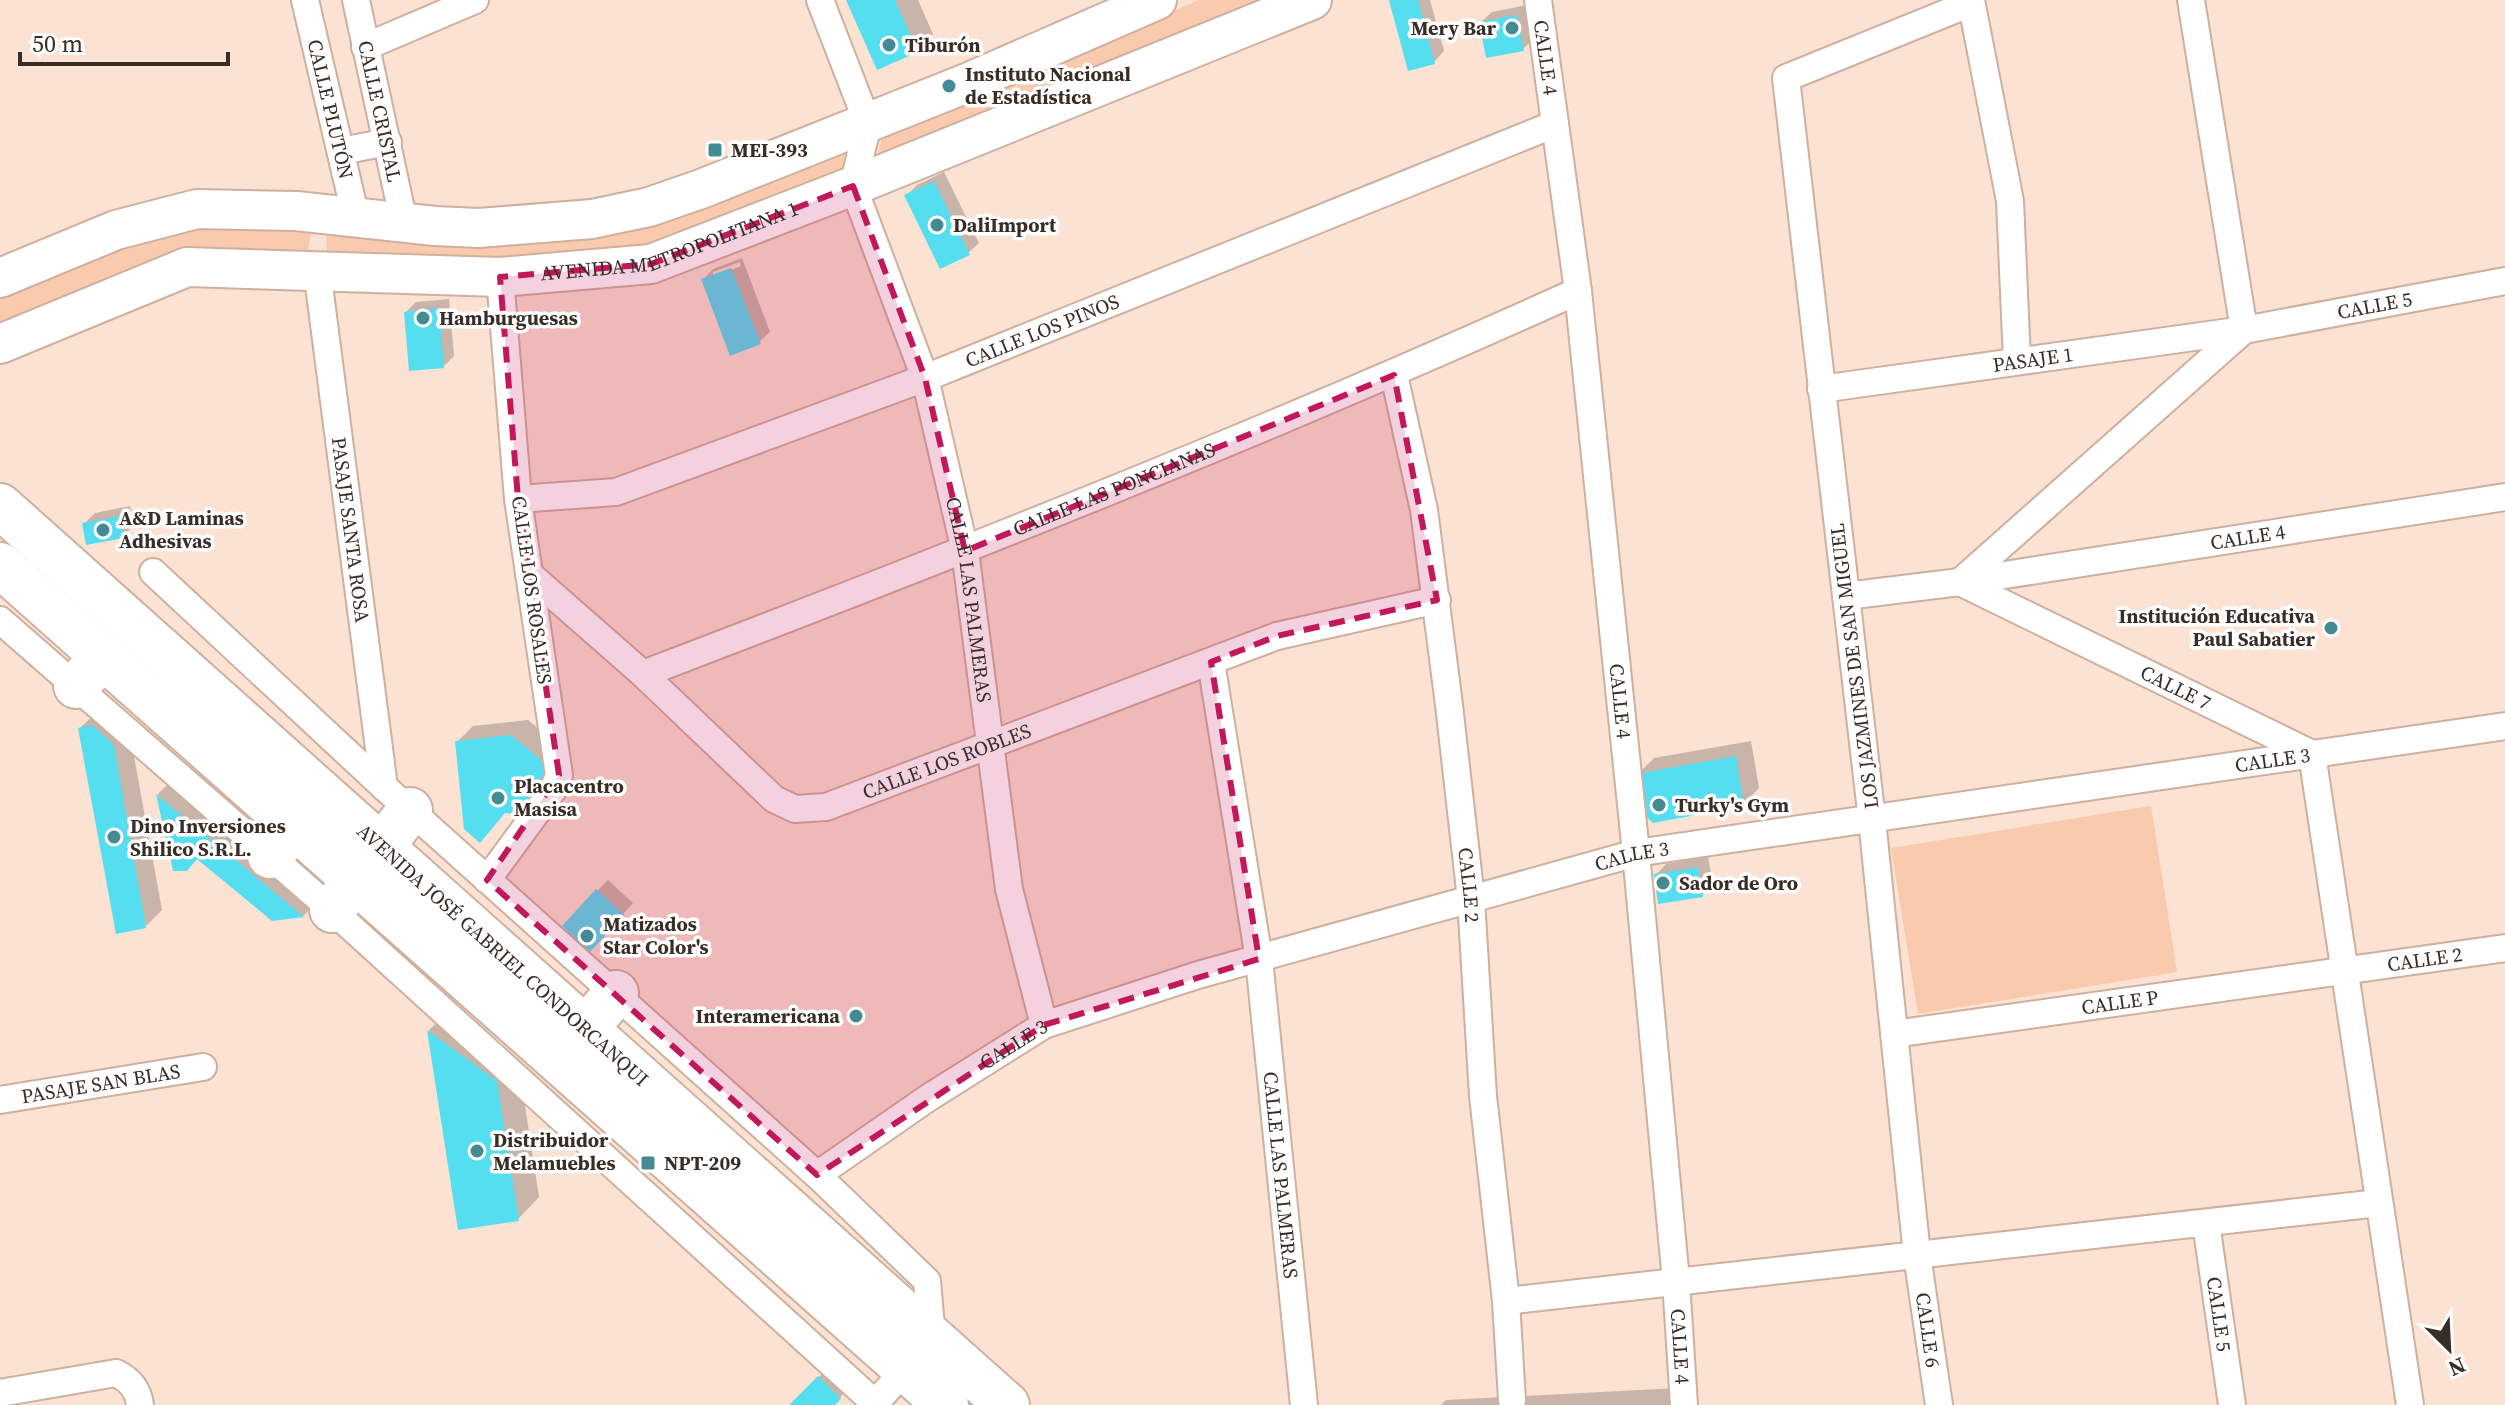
<svg xmlns="http://www.w3.org/2000/svg" width="2505" height="1405" font-family="'Source Serif 4',serif">
  <rect width="100%" height="100%" fill="#fbe2d3"/>
  <g fill="#f9caad">
    <polygon points="1199,0 1275,0 876,161 883,133"/>
    <polygon points="846,145 842,178 655,247 494,261 327,258 326,228 487,240"/>
    <polygon points="196,223 313,225 306,258 0,331 0,296 126,244"/>
    <polygon points="2151,806 2177,972 1918,1014 1891,848"/>
  </g>
  <g fill="#0003" fill-rule="evenodd">
    <polygon points="848,0 918,0 933,34 917,50"/>
    <polygon points="1391,0 1430,0 1444,51 1434,62"/>
    <polygon points="1527,5 1534,39 1523,49 1481,22 1492,12"/>
    <polygon points="944,172 979,243 968,253 907,195 917,185"/>
    <path d="M 742,258 L 770,332 L 759,342 L 703,280 L 713,269 ZM 740,262 L 741,266 L 713,277 L 713,272 Z"/>
    <polygon points="449,299 454,356 444,366 406,312 416,302"/>
    <polygon points="130,506 134,525 123,536 84,524 95,513"/>
    <polygon points="97,712 129,729 162,910 146,926 80,728"/>
    <polygon points="528,720 562,748 480,840 457,742 473,726"/>
    <polygon points="1751,741 1759,788 1743,805 1638,774 1654,758"/>
    <polygon points="173,779 319,900 303,916 272,919 198,857 174,869 158,794"/>
    <polygon points="1708,857 1713,884 1702,895 1656,875 1666,864"/>
    <polygon points="608,880 633,903 601,939 597,891"/>
    <polygon points="450,1010 518,1060 539,1197 518,1219 460,1228 429,1030"/>
    <polygon points="829,1367 850,1387 833,1405 792,1405"/>
    <polygon points="1678,1388 1679,1405 1441,1405 1446,1400"/>
  </g>
  <g fill="#55def0">
    <polygon points="846,0 895,0 918,52 877,70"/>
    <polygon points="1389,0 1418,0 1435,64 1408,71"/>
    <polygon points="1517,15 1524,51 1486,58 1479,22"/>
    <polygon points="934,181 970,255 940,269 904,195"/>
    <polygon points="731,268 761,344 730,356 701,279"/>
    <polygon points="439,308 444,368 409,371 404,312"/>
    <polygon points="120,516 124,538 86,545 82,523"/>
    <polygon points="92,725 114,745 146,928 116,934 78,728"/>
    <polygon points="511,735 546,764 552,783 518,814 505,813 480,843 464,829 455,741"/>
    <polygon points="1736,756 1744,806 1653,823 1642,813 1635,774"/>
    <polygon points="156,794 304,917 272,921 197,859 187,871 173,871"/>
    <polygon points="1698,867 1703,897 1658,904 1654,874"/>
    <polygon points="596,889 624,915 590,952 562,926"/>
    <polygon points="427,1030 497,1081 519,1221 458,1230"/>
    <polygon points="818,1376 841,1399 835,1405 789,1405"/>
  </g>
  <g fill="none" stroke-linecap="round" stroke-linejoin="round">
    <defs>
      <g id="minor">
        <path id="s1" d="M 305,0 L 356,218"/>
        <path id="s2" d="M 356,0 L 404,223"/>
        <path id="s3" d="M 820,0 L 868,124 L 853,186 L 925,378 L 965,551 L 1009,889 L 1044,1025"/>
        <path id="s4" d="M 1538,0 L 1578,291 L 1636,853 L 1676,1281 L 1684,1405"/>
        <polyline points="1971,0 2010,201 2017,361"/>
        <path id="s5" d="M 2191,0 L 2244,330 L 1960,582 L 2312,754 L 2410,1405"/>
        <polyline points="365,47 475,0"/>
        <polyline points="341,151 388,142"/>
        <path id="s6" d="M 317,270 L 384,787"/>
        <path id="s7" d="M 1394,375 L 1424,510 L 1449,705 L 1471,899 L 1483,1096 L 1506,1301 L 1512,1400"/>
        <path id="s8" d="M 1821,389 L 2244,330 L 2505,281"/>
        <path id="s9" d="M 518,499 L 616,492 L 925,378 L 1555,124"/>
        <polyline points="153,572 384,787 817,1175 927,1281 932,1338 874,1405"/>
        <path id="s10" d="M 529,574 L 643,674 L 774,799 L 795,809 L 826,807 L 1277,636 L 1437,600"/>
        <path id="s11" d="M 1846,596 L 1960,582 L 2505,497"/>
        <polyline points="0,620 332,910 877,1405"/>
        <path id="s12" d="M 1211,662 L 1259,959 L 1304,1405"/>
        <path id="s13" d="M 643,674 C 958,554 1271,430 1578,291"/>
        <polyline points="487,880 553,790 559,775 518,499 500,277"/>
        <path id="s14" d="M 1894,1034 L 2505,948"/>
        <path id="s15" d="M 0,1100 L 203,1067"/>
        <path id="s16" d="M 817,1175 L 928,1098 L 1044,1025 L 1198,975 L 1636,853 L 2505,726"/>
        <path id="s17" d="M 2206,1223 L 2232,1405"/>
        <polyline points="1506,1301 2379,1203"/>
        <path d="M 0,1393 L 116,1373 C 130,1380 138,1389 140,1405"/>
        <polyline points="1939,1405 1917,1255 1872,820 1786,78 1971,3"/>
      </g>
      <g id="secondary">
        <polyline points="0,278 116,230 197,209 296,211 435,226 479,228 592,219 649,207 701,189 967,83 1157,0"/>
        <path id="s18" d="M 0,344 L 187,267 L 500,277 L 651,264 L 853,186 L 1312,0"/>
      </g>
      <g id="trunk">
        <path id="s19" d="M 0,506 L 1007,1405"/>
        <polyline points="0,565 946,1405"/>
        <polyline points="76,686 103,657"/>
        <polyline points="270,856 294,827"/>
        <polyline points="332,910 410,810"/>
        <polyline points="587,1027 616,993"/>
      </g>
    </defs>
    <use href="#minor" stroke="#ceb09f" stroke-width="30"/>
    <use href="#secondary" stroke="#ceb09f" stroke-width="42"/>
    <use href="#trunk" stroke="#ceb09f" stroke-width="48"/>
    <use href="#minor" stroke="#fff" stroke-width="26"/>
    <use href="#secondary" stroke="#fff" stroke-width="38"/>
    <use href="#trunk" stroke="#fff" stroke-width="44"/>
  </g>
  <path fill="#c2185b" fill-opacity="0.2" stroke="#c2185b" stroke-width="6" stroke-dasharray="16 10" stroke-linejoin="round" d="M 853,186 L 925,378 L 965,551 L 1394,375 L 1437,600 L 1277,636 L 1211,662 L 1259,959 L 1044,1025 L 817,1175 L 487,880 L 559,775 L 518,499 L 500,277 L 651,264 Z"/>
  <g fill="#448a94" stroke="#fff" stroke-width="3">
    <circle cx="1512" cy="28" r="8"/>
    <circle cx="889" cy="45" r="8"/>
    <circle cx="949" cy="86" r="8"/>
    <rect x="707" y="142" width="16" height="16" rx="4"/>
    <circle cx="937" cy="225" r="8"/>
    <circle cx="423" cy="318" r="8"/>
    <circle cx="103" cy="530" r="8"/>
    <circle cx="2331" cy="628" r="8"/>
    <circle cx="498" cy="798" r="8"/>
    <circle cx="1659" cy="805" r="8"/>
    <circle cx="114" cy="837" r="8"/>
    <circle cx="1663" cy="883" r="8"/>
    <circle cx="587" cy="936" r="8"/>
    <circle cx="856" cy="1016" r="8"/>
    <circle cx="477" cy="1151" r="8"/>
    <rect x="640" y="1155" width="16" height="16" rx="4"/>
  </g>
  <g text-anchor="middle" stroke-width="7" stroke-linejoin="round" paint-order="stroke">
    <g font-size="20" font-weight="bold" fill="#392e27" stroke="#fff" text-anchor="start">
      <text x="1496" y="35" text-anchor="end">Mery Bar</text>
      <text x="905" y="52">Tiburón</text>
      <text x="965" y="81">Instituto Nacional<tspan x="965" dy="23">de Estadística</tspan></text>
      <text x="731" y="157">MEI-393</text>
      <text x="953" y="232">DaliImport</text>
      <text x="439" y="325">Hamburguesas</text>
      <text x="119" y="525">A&amp;D Laminas<tspan x="119" dy="23">Adhesivas</tspan></text>
      <text x="2315" y="623" text-anchor="end">Institución Educativa<tspan x="2315" dy="23">Paul Sabatier</tspan></text>
      <text x="514" y="793">Placacentro<tspan x="514" dy="23">Masisa</tspan></text>
      <text x="1675" y="812">Turky's Gym</text>
      <text x="130" y="833">Dino Inversiones<tspan x="130" dy="23">Shilico S.R.L.</tspan></text>
      <text x="1679" y="890">Sador de Oro</text>
      <text x="603" y="931">Matizados<tspan x="603" dy="23">Star Color's</tspan></text>
      <text x="840" y="1023" text-anchor="end">Interamericana</text>
      <text x="493" y="1147">Distribuidor<tspan x="493" dy="23">Melamuebles</tspan></text>
      <text x="664" y="1170">NPT-209</text>
    </g>
    <g font-size="20" fill="#392e27" stroke="#fff">
      <text dy="7" stroke="none"><textPath href="#s4" startOffset="58">CALLE 4</textPath></text>
      <text dy="7" stroke="none"><textPath href="#s1" startOffset="112">CALLE PLUTÓN</textPath></text>
      <text dy="7" stroke="none"><textPath href="#s2" startOffset="114">CALLE CRISTAL</textPath></text>
      <text dy="7" stroke="none"><textPath href="#s18" startOffset="690">AVENIDA METROPOLITANA 1</textPath></text>
      <text dy="7" stroke="none"><textPath href="#s8" startOffset="560">CALLE 5</textPath></text>
      <text dy="7" stroke="none"><textPath href="#s9" startOffset="554">CALLE LOS PINOS</textPath></text>
      <text dy="7" stroke="none"><textPath href="#s8" startOffset="214">PASAJE 1</textPath></text>
      <text dy="7" stroke="none"><textPath href="#s13" startOffset="506">CALLE LAS PONCIANAS</textPath></text>
      <text dy="7" stroke="none"><textPath href="#s6" startOffset="262">PASAJE SANTA ROSA</textPath></text>
      <text dy="7" stroke="none"><textPath href="#s11" startOffset="406">CALLE 4</textPath></text>
      <text transform="translate(532 590) rotate(82)" y="7">CALLE LOS ROSALES</text>
      <text dy="7" stroke="none"><textPath href="#s3" startOffset="628">CALLE LAS PALMERAS</textPath></text>
      <text transform="translate(1854 666) rotate(-97)" y="7">LOS JAZMINES DE SAN MIGUEL</text>
      <text dy="7" stroke="none"><textPath href="#s5" startOffset="954">CALLE 7</textPath></text>
      <text dy="7" stroke="none"><textPath href="#s4" startOffset="706">CALLE 4</textPath></text>
      <text dy="7" stroke="none"><textPath href="#s16" startOffset="1532">CALLE 3</textPath></text>
      <text dy="7" stroke="none"><textPath href="#s10" startOffset="516">CALLE LOS ROBLES</textPath></text>
      <text dy="7" stroke="none"><textPath href="#s16" startOffset="884">CALLE 3</textPath></text>
      <text dy="7" stroke="none"><textPath href="#s7" startOffset="516">CALLE 2</textPath></text>
      <text dy="7" stroke="none"><textPath href="#s19" startOffset="674">AVENIDA JOSÉ GABRIEL CONDORCANQUI</textPath></text>
      <text dy="7" stroke="none"><textPath href="#s14" startOffset="536">CALLE 2</textPath></text>
      <text dy="7" stroke="none"><textPath href="#s14" startOffset="228">CALLE P</textPath></text>
      <text dy="7" stroke="none"><textPath href="#s16" startOffset="236">CALLE 3</textPath></text>
      <text dy="7" stroke="none"><textPath href="#s15" startOffset="102">PASAJE SAN BLAS</textPath></text>
      <text dy="7" stroke="none"><textPath href="#s12" startOffset="518">CALLE LAS PALMERAS</textPath></text>
      <text dy="7" stroke="none"><textPath href="#s17" startOffset="92">CALLE 5</textPath></text>
      <text transform="translate(1928 1330) rotate(82)" y="7">CALLE 6</text>
      <text dy="7" stroke="none"><textPath href="#s4" startOffset="1354">CALLE 4</textPath></text>
    </g>
  </g>
  <g transform="translate(2449 1349) rotate(156)" stroke="#ffffff" stroke-width="6" paint-order="stroke">
  <path d="M0-6L14 30L0 20L-14 30Z" fill="#392e27"/>
  <text y="-12" font-size="22" font-weight="bold" text-anchor="middle" fill="#392e27">N</text>
  </g>
  <path d="M20 52v12h208v-12" fill="none" stroke="#392e27" stroke-width="4"/>
  <text x="32" y="52" font-size="24" fill="#392e27" stroke="#ffffff" stroke-width="6" paint-order="stroke">50 m</text>
</svg>
